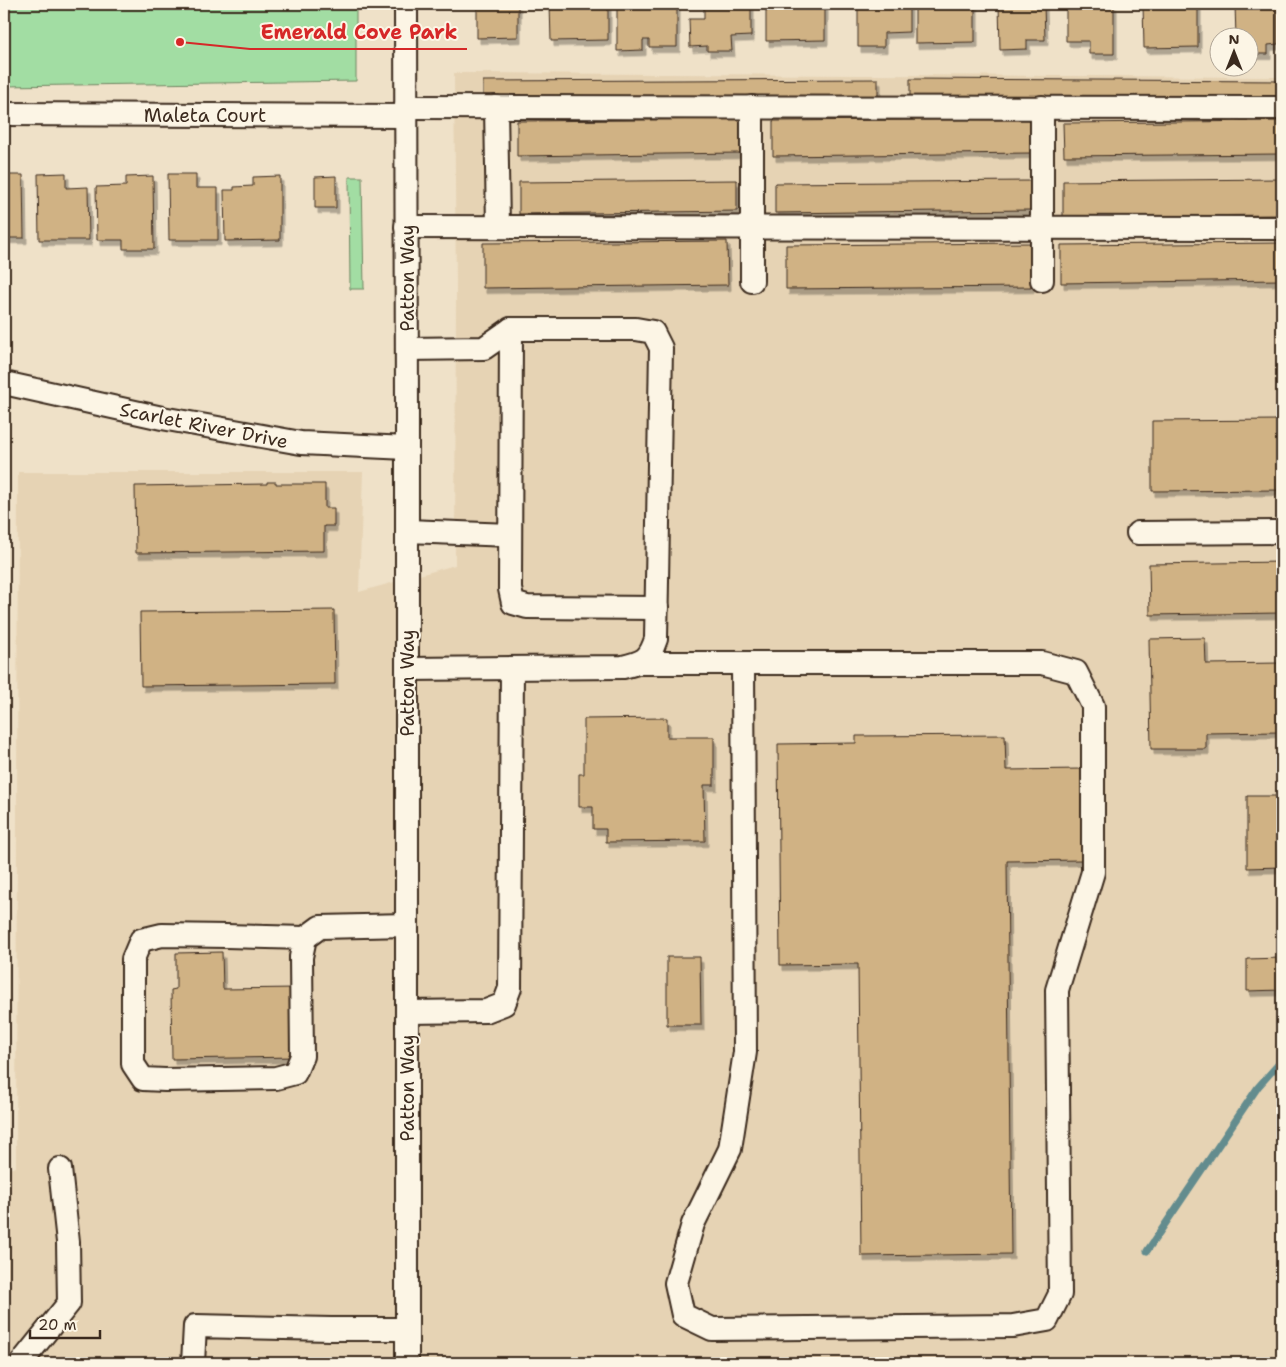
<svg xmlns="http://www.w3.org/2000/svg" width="1286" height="1367" font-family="'Shantell Sans',sans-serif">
  <defs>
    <filter id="shadow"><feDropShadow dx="3" dy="5.5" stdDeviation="0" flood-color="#0004"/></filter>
  </defs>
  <rect width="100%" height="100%" fill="#efe1c8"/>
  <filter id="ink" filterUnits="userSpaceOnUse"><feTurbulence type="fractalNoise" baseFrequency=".02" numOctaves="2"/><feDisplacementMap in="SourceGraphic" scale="10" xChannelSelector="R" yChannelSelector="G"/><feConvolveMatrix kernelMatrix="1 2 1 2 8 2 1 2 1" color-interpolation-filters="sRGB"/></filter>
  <g filter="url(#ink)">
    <polygon fill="#e6d3b4" points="454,73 1282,77 1282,1363 4,1363 4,1170 16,1167 18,472 363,472 359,592 455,565 456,287"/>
    <g fill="#a2dda3" stroke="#6e8460">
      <polygon points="4,4 356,4 356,81 4,86"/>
      <polygon points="349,177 362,177 364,289 350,289"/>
    </g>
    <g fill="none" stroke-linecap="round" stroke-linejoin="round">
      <polyline stroke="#638c8e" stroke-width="7" points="1147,1251 1258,1087 1282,1060"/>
    </g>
    <g fill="#d0b284" stroke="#3b2a1e" filter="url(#shadow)">
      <polygon points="477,4 518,4 518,37 477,38"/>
      <polygon points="550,4 608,4 608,40 551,41"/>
      <polygon points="617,4 677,4 677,47 649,47 649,40 643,40 643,50 617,51"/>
      <polygon points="704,4 751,4 751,36 731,37 732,51 707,51 707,46 690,47 689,19 704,19"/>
      <polygon points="766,4 825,4 825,40 766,41"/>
      <polygon points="858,4 909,4 909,32 884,33 884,47 858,47"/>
      <polygon points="915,4 975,4 975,42 915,43"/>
      <polygon points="999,4 1044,4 1045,40 1027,40 1027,49 1000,50"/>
      <polygon points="1066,4 1114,4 1114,54 1089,54 1089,41 1066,41"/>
      <polygon points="1143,4 1198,4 1198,47 1144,48"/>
      <polygon points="1235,4 1278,4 1278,44 1268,45 1268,54 1248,54 1248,38 1236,38"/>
      <polygon points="878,79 878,104 483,106 483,81"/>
      <polygon points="910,79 1282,81 1282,103 910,103"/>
      <polygon points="740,119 740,153 517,156 517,121"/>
      <polygon points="1030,119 1031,153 773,156 773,121"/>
      <polygon points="1282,121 1282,154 1064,156 1063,123"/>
      <polygon points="66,173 66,188 88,187 89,240 39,240 38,174"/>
      <polygon points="168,174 196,174 196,188 218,188 218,240 169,240"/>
      <polygon points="4,175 23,175 24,238 4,238"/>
      <polygon points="153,176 154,249 123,249 123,240 97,240 96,187 126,186 126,177"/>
      <polygon points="280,176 280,240 225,241 224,190 234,190 234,187 253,186 253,177"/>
      <polygon points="336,176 336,208 315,208 315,177"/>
      <polygon points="1282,179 1282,215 1063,217 1063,181"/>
      <polygon points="737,180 737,211 519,214 519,182"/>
      <polygon points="1030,181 1030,210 775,213 775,183"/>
      <polygon points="727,241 728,285 483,288 483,243"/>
      <polygon points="1030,243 1031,287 786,289 786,245"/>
      <polygon points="1282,243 1282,280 1061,283 1061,245"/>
      <polygon points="1282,420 1282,490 1152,491 1152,421"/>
      <polygon points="267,482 276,482 276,484 325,484 325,508 334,508 334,526 324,526 324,551 136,553 135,486 267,484"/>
      <polygon points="1282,562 1282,613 1150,615 1149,564"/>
      <polygon points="334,610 335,684 141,686 140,612"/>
      <polygon points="1205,638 1206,664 1282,663 1282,732 1206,733 1206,749 1151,749 1149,639"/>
      <polygon points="667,718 667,737 714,737 714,785 704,785 705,841 606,842 606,829 593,829 593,807 579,807 579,774 584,774 584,719"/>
      <polygon points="1005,735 1006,770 1082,769 1083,860 1007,861 1011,1254 861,1256 858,964 780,965 778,744 856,743 856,736"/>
      <polygon points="1247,796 1282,796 1282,867 1247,868"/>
      <polygon points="222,952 223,989 296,988 297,1057 172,1059 171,990 176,989 176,953"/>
      <polygon points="667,957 700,957 701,1025 667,1025"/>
      <polygon points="1282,958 1282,990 1247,991 1247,959"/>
    </g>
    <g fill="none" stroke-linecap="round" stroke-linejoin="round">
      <defs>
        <g id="minor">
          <polyline points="406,4 407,412 407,1363"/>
          <polyline points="406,107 1282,108"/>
          <polyline points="496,107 498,227"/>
          <polyline points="1042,107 1042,280"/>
          <polyline points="4,114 406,116"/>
          <polyline points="406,227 1282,228"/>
          <polyline points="752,281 752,107"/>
          <polyline points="511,329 510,589 513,603 527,607 657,608"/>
          <path d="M 407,349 L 484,348 L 511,329 L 636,329 L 653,332 L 661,348 L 656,639 C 649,660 644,662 623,667 L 407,669"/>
          <polyline points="4,383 162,418 301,443 407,448"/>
          <polyline points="407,531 510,535"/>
          <polyline points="1138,533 1282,532"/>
          <polyline points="640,663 1042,663 1076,672 1093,706 1093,872 1057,990 1060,1294 1047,1320 1013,1326 712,1329 683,1315 676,1283 693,1224 730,1149 745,1052 743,663"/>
          <polyline points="305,938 226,936 162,935 141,940 133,959 133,1064 143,1079 165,1080 276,1078 295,1073 302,1056 301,957 305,938 320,927 407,925"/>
          <polyline points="407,1012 486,1011 504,1004 510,988 512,668"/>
          <polyline points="21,1363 69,1303 68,1242 60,1169"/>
          <polyline points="193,1363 195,1326 331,1329 407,1329"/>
        </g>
      </defs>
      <use href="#minor" stroke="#3b2a1e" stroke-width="26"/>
      <use href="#minor" stroke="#fcf5e5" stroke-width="22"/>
    </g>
  </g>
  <g text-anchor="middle" stroke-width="4" stroke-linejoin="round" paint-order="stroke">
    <g font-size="19" fill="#3b2a1e" stroke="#fcf5e5">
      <text x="205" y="122">Maleta Court</text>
      <text transform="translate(407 278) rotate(-90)" y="7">Patton Way</text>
      <text transform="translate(204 425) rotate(11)" y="7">Scarlet River Drive</text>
      <text transform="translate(407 683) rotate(-90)" y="7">Patton Way</text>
      <text transform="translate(407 1088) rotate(-90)" y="7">Patton Way</text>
    </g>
  </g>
  <path fill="none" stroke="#d62828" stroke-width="2" d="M180 42L250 49H467"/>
  <circle fill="#d62828" stroke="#fcf5e5" stroke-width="2" cx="180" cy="42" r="5"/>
  <g font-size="20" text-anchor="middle" font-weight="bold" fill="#d62828" stroke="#fcf5e5" stroke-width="4" stroke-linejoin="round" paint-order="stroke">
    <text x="359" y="39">Emerald Cove Park</text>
  </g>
  <rect width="1286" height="1367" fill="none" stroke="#fcf5e5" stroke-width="20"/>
  <rect x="10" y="10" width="1266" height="1347" fill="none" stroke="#3b2a1e" stroke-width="2" filter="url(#ink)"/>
  <g transform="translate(1234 52)"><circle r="24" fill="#fcf5e5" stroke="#afa495"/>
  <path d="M0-4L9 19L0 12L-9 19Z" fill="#3b2a1e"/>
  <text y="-8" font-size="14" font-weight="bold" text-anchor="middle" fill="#3b2a1e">N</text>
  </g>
  <path d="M30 1330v8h70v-8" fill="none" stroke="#3b2a1e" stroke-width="2.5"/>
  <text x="38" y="1330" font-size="15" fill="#3b2a1e" stroke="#fcf5e5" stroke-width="4" paint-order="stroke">20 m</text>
</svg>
